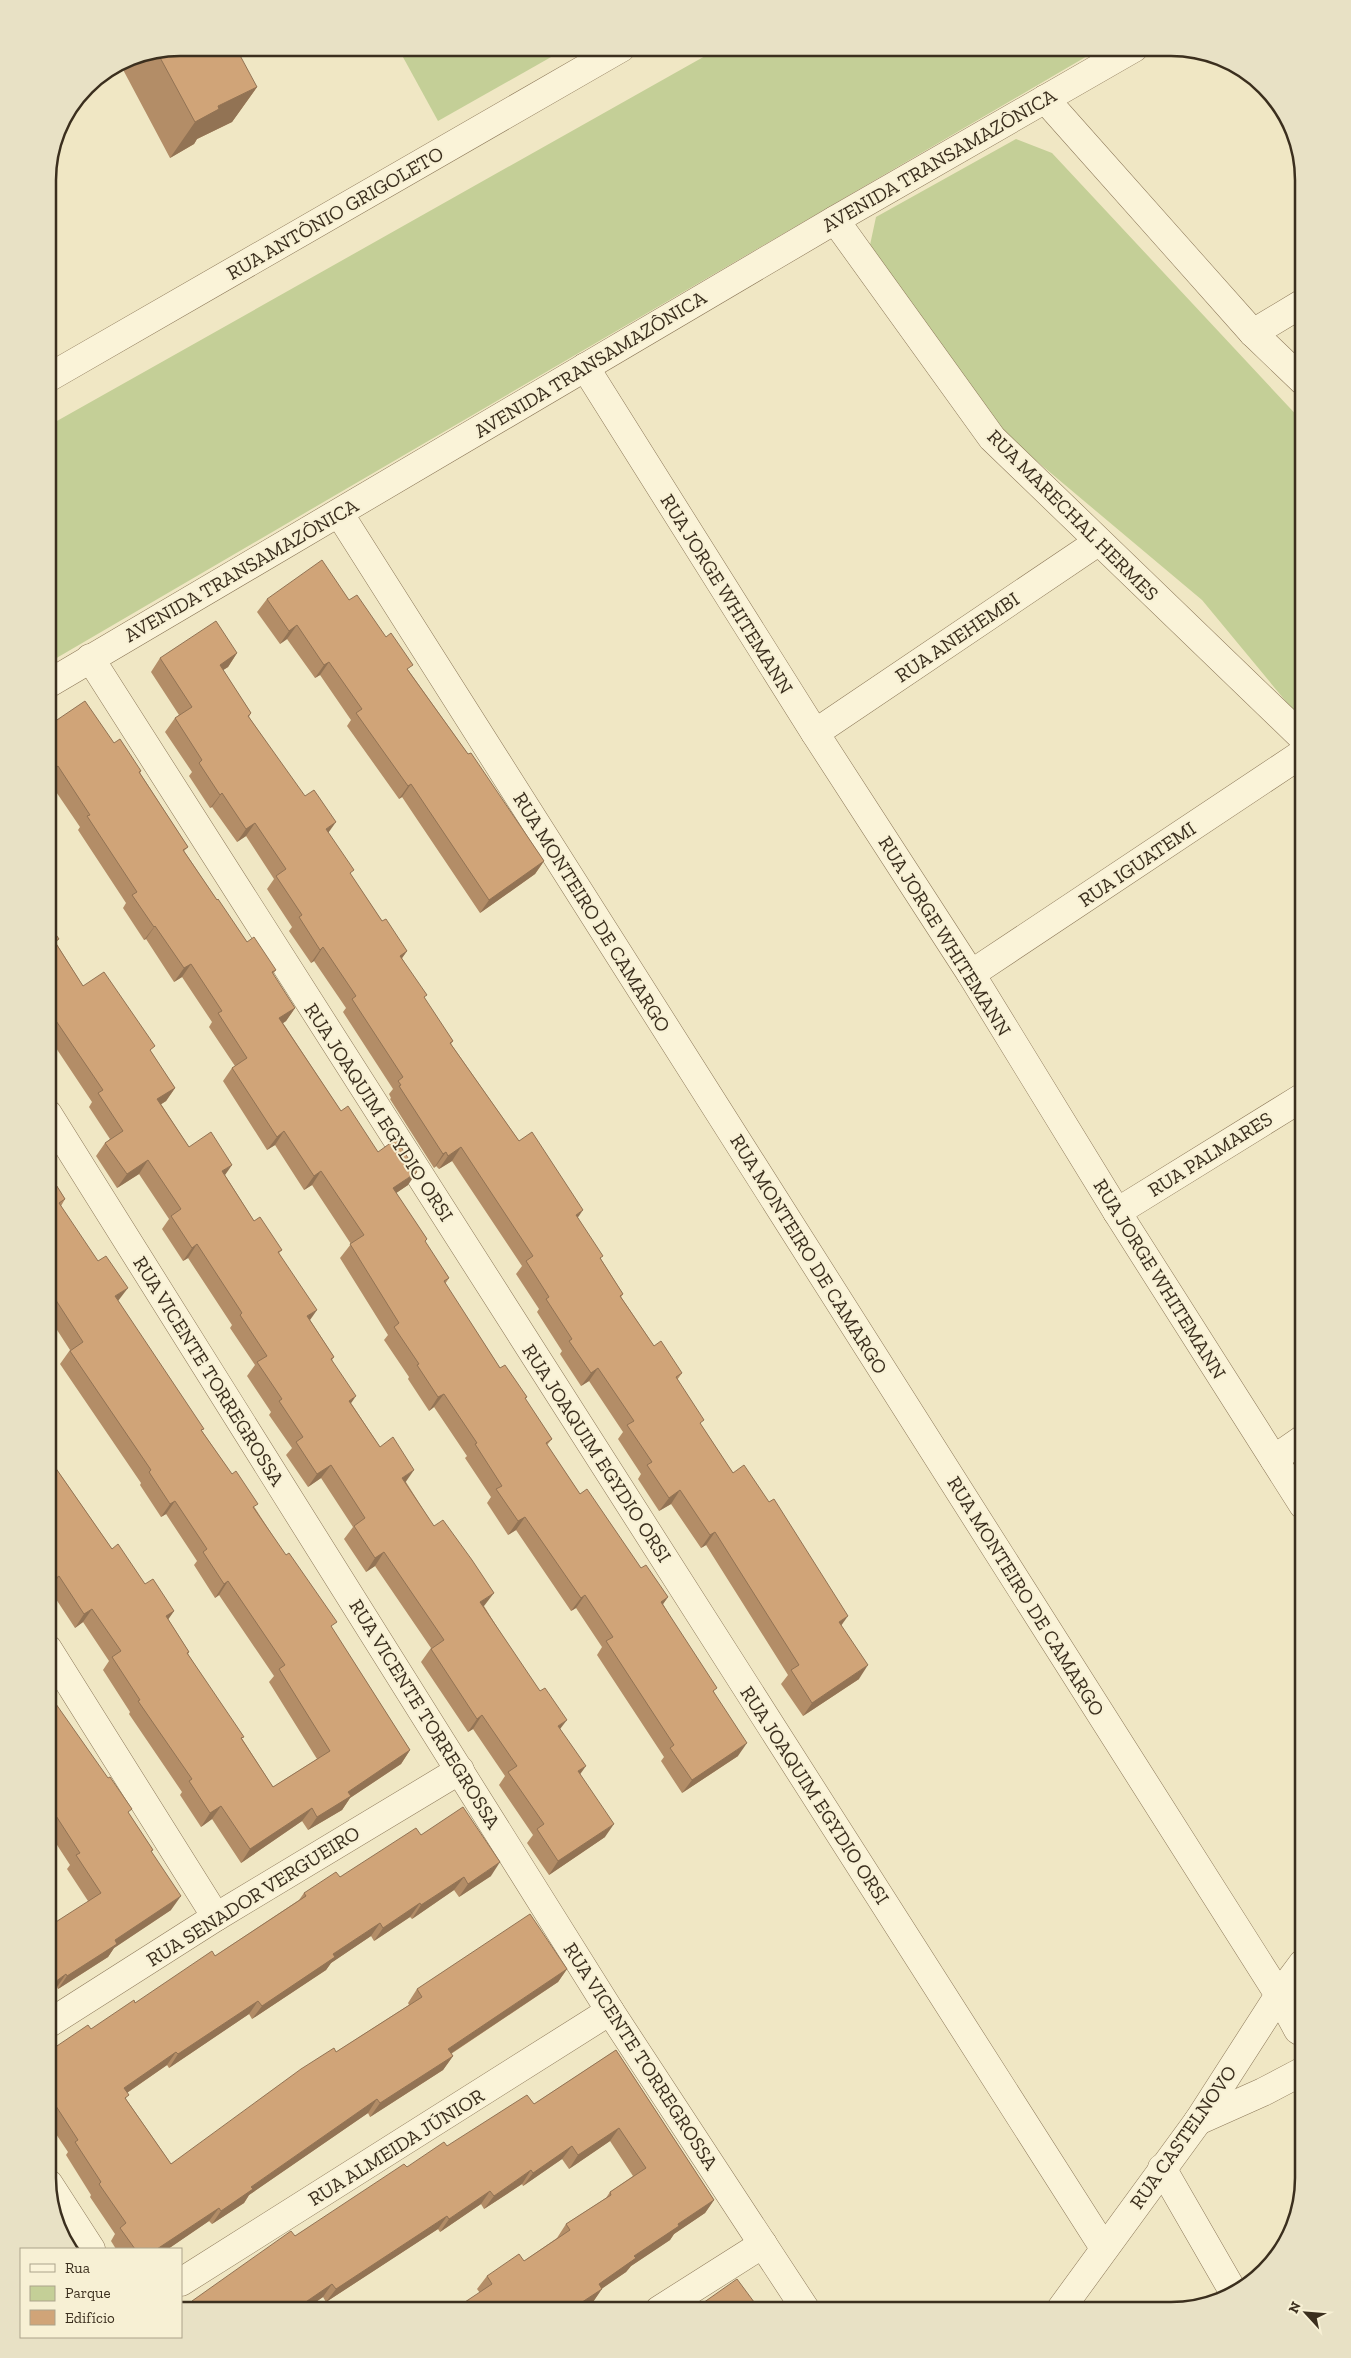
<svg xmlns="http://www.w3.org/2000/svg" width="1351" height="2358" font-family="'Zilla Slab',serif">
  <rect width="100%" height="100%" fill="#f0e7c4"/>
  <g fill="#c4cf97">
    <polygon points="398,48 567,48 438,121"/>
    <polygon points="713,48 1101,48 48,663 48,426 714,51"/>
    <polygon points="1016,139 1052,153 1303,422 1303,722 1202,600 990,422 870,245 876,217"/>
  </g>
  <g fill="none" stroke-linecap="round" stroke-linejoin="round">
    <defs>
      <g id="minor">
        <polyline points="1253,333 1303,303"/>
        <polyline points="585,367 815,733 971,974 1117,1212 1303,1505"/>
        <polyline points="48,378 621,48"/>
        <polyline points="339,513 1279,1995 1298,2030 1303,2033"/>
        <polyline points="90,658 1104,2248"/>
        <polyline points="815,733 1098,542"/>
        <polyline points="971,974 1303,753"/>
        <polyline points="48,1114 610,2011 806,2310"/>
        <polyline points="1117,1212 1303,1097"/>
        <polyline points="1274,1459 1303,1439"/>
        <polyline points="48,1649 216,1917"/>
        <polyline points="48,2024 216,1917 460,1770"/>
        <polyline points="1198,2121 1263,2092 1303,2071"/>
        <polyline points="1162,2168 1234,2293"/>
        <polyline points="49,2184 91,2249"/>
        <polyline points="181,2282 610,2011"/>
        <polyline points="659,2310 763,2244"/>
        <polyline points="1060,2310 1198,2121 1279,1995 1303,1963"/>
      </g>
      <g id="tertiary">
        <polyline points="1045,99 1253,333 1303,381"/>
        <polyline points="835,220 992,438 1303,738"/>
        <polyline points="48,684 835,220 1134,48"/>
      </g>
    </defs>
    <use href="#minor" stroke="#8c7859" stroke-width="29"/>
    <use href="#tertiary" stroke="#8c7859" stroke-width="29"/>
    <use href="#minor" stroke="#faf3d8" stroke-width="28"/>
    <use href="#tertiary" stroke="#faf3d8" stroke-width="28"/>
  </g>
  <g fill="#b38d67">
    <polygon points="180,48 257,87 232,122 197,139 194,144 170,158 120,64 130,57"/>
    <polygon points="267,599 349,600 409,671 544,861 535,874 480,913 402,797 399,799 347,726 351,720 320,675 315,678 287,639 280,644 257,612"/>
    <polygon points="237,653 228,667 223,670 251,713 249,717 328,833 351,875 382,921 407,951 402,958 424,999 453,1041 451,1044 519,1141 578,1218 601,1259 623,1294 621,1297 654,1346 682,1373 677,1380 701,1425 733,1473 841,1625 859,1679 803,1716 781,1684 788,1675 706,1545 701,1548 671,1504 659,1511 638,1479 641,1474 618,1439 623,1432 589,1381 581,1386 560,1354 562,1351 537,1312 539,1309 516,1274 522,1266 452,1161 439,1169 436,1166 434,1168 390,1099 391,1098 389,1094 393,1089 343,1012 346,1008 314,961 311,963 289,931 292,927 267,889 274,879 246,836 237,842 212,807 210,808 189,776 192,772 165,732 175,718 179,715 151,672 160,658"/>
    <polygon points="48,726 114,743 141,771 140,773 188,847 184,851 217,900 247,942 276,970 273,974 295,1008 286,1021 283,1023 341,1111 408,1185 396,1193 427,1239 425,1242 449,1278 445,1284 500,1368 527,1397 525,1399 552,1439 547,1445 580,1494 641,1568 668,1597 663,1604 714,1692 738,1756 682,1793 661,1761 664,1757 597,1655 602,1647 576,1608 571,1611 516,1530 508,1535 487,1503 491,1497 465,1458 467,1456 434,1407 429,1411 408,1379 409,1377 384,1340 388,1335 340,1258 351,1244 312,1185 304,1190 275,1145 267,1150 223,1081 232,1068 235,1066 209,1027 212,1022 182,977 174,982 146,939 144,940 123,908 126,903 78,830 80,827 48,780"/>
    <polygon points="48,923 56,943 83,986 151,1052 175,1088 166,1101 161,1104 189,1147 225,1175 254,1221 282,1250 279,1253 310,1320 334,1357 332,1360 351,1403 380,1447 406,1482 484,1606 560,1729 580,1774 605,1837 549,1875 527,1843 533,1835 499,1785 505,1776 473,1729 468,1732 421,1662 431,1648 375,1566 366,1572 344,1539 353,1527 321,1478 308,1487 286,1455 292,1448 269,1415 271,1412 247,1376 255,1365 230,1328 232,1325 188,1258 183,1261 162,1229 169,1219 139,1174 117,1188 96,1156 105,1143 110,1139 89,1107 92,1102 48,1036"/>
    <polygon points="48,1172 65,1199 61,1206 118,1301 202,1431 255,1508 410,1750 401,1764 350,1798 342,1810 308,1830 302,1821 241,1863 212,1819 201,1827 180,1795 182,1792 129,1714 130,1712 103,1670 109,1661 83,1622 75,1628 50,1590 48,1591 48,1457 112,1549 145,1584 174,1611 168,1619 189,1652 188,1654 273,1787 317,1759 269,1682 274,1676 219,1595 215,1598 194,1565 197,1561 166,1514 161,1517 140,1485 141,1483 60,1364 70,1350 48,1316"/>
    <polygon points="48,1700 129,1814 153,1850 151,1852 171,1910 114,1948 108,1957 58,1989 57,1987 88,1901 67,1869 70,1865 48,1831"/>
    <polygon points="421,1835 491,1876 459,1897 454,1890 412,1919 410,1917 374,1941 371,1936 331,1963 326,1970 252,2019 249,2014 169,2068 167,2065 127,2093 126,2099 171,2164 336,2052 409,2005 408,2003 417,1989 567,1969 558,1982 451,2054 453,2056 443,2070 370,2117 368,2113 249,2195 244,2203 212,2224 209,2221 168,2249 116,2249 111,2241 115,2234 90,2197 91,2195 66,2155 68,2152 48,2122 48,2052 91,2029 135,2003 215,1956 299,1900 304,1893 340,1877"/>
    <polygon points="616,2050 714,2200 705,2213 674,2234 670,2240 631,2266 626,2272 602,2288 593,2302 581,2310 453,2310 480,2293 477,2289 487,2276 524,2261 557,2238 566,2224 606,2198 610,2192 633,2176 610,2141 569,2169 562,2159 523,2186 522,2184 484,2209 481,2204 440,2232 438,2229 326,2302 323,2297 304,2310 186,2310 192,2301 295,2236 407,2167 447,2146 534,2104"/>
  </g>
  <g fill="#927354">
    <polygon points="257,87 232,122 197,139 194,144 170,158 195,122 218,106"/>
    <polygon points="297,625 287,639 280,644 289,631"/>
    <polygon points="237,653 228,667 211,678 220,665"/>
    <polygon points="329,662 320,675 315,678 324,665"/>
    <polygon points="58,766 48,780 48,776 51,771"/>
    <polygon points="411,784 402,797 399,799 408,786"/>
    <polygon points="222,793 212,807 210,808 220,795"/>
    <polygon points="336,822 326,836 326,829"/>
    <polygon points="255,823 246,836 237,842 246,829"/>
    <polygon points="544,861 535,874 480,913 489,900"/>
    <polygon points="155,926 146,939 144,940 154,927"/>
    <polygon points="323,947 314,961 311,963 320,950"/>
    <polygon points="407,951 397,965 400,956"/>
    <polygon points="191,964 182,977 174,982 184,968"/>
    <polygon points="295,1008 286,1021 270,1032 279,1018"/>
    <polygon points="175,1088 166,1101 148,1113 157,1099"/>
    <polygon points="284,1131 275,1145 267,1150 277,1137"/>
    <polygon points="461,1147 452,1161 439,1169 448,1156"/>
    <polygon points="446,1152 436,1166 434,1168 443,1154"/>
    <polygon points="53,1156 48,1163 48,1159"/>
    <polygon points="148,1160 139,1174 117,1188 127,1174"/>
    <polygon points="232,1165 223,1178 222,1171"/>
    <polygon points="321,1171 312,1185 304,1190 314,1176"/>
    <polygon points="417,1172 408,1185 383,1202 393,1188"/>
    <polygon points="583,1210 574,1223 576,1215"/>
    <polygon points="197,1244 188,1258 183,1261 192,1248"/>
    <polygon points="128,1288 118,1301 105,1310 115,1296"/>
    <polygon points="317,1310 308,1323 307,1316"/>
    <polygon points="598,1368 589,1381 581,1386 591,1373"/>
    <polygon points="444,1394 434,1407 429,1411 438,1397"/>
    <polygon points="356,1396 347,1409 349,1401"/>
    <polygon points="331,1465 321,1478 308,1487 317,1474"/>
    <polygon points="414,1470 405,1483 402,1478"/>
    <polygon points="680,1490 671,1504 659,1511 669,1498"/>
    <polygon points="175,1501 166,1514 161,1517 170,1504"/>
    <polygon points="525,1517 516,1530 508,1535 518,1521"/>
    <polygon points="715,1532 706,1545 701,1548 710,1535"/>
    <polygon points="384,1552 375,1566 366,1572 375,1558"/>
    <polygon points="59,1576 50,1590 48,1591 48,1588 52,1581"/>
    <polygon points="228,1581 219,1595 215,1598 224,1584"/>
    <polygon points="494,1593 484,1606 471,1615 480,1602"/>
    <polygon points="585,1595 576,1608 571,1611 581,1598"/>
    <polygon points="668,1597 658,1611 661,1602"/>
    <polygon points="92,1609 83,1622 75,1628 84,1614"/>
    <polygon points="174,1611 165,1624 166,1616"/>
    <polygon points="848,1616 838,1630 839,1622"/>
    <polygon points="868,1665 859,1679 803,1716 812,1703"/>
    <polygon points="482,1715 473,1729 468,1732 477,1719"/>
    <polygon points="567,1720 557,1733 558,1726"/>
    <polygon points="747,1743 738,1756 682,1793 692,1780"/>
    <polygon points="410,1750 401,1764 350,1798 342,1810 308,1830 317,1817 348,1792"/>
    <polygon points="586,1766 576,1780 578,1771"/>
    <polygon points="221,1806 212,1819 201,1827 210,1813"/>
    <polygon points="312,1808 302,1821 241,1863 250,1849"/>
    <polygon points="614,1824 605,1837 549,1875 558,1861"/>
    <polygon points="500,1862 491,1876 459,1897 468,1884"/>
    <polygon points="464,1877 454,1890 412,1919 421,1905"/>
    <polygon points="181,1896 171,1910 114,1948 108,1957 58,1989 67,1976 115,1940"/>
    <polygon points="420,1903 410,1917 374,1941 383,1928"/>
    <polygon points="380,1923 371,1936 331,1963 326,1970 252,2019 262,2006 333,1954"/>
    <polygon points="567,1969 558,1982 438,2062 448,2049"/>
    <polygon points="66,1974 57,1987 48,1994 48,1987"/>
    <polygon points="258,2001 249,2014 169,2068 178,2054"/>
    <polygon points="176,2052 167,2065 115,2101 124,2088"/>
    <polygon points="453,2056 443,2070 370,2117 380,2103"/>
    <polygon points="377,2099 368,2113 249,2195 244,2203 212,2224 221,2211 251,2187"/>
    <polygon points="619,2128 610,2141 569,2169 578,2155"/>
    <polygon points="572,2146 562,2159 523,2186 533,2173"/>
    <polygon points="531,2170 522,2184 484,2209 494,2196"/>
    <polygon points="490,2191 481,2204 440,2232 449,2219"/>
    <polygon points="714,2200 705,2213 674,2234 670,2240 631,2266 626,2272 590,2297 599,2284 634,2256 678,2224"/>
    <polygon points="219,2208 209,2221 168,2249 157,2249"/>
    <polygon points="447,2216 438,2229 326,2302 336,2289"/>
    <polygon points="332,2284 323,2297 304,2310 294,2310"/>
    <polygon points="602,2289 593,2302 581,2310 570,2310"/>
    <polygon points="565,2303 560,2310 554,2310"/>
  </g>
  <g fill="#d0a478" stroke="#927354">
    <polygon points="180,48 236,48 257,87 218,106 219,109 195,122 157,52"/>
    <polygon points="322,560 349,600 357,595 386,637 391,633 413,665 407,669 468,754 471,753 544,861 489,900 411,784 408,786 356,713 362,709 329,662 324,665 297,625 289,631 267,599"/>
    <polygon points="216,621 237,653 220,665 251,713 248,716 305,796 314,790 336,822 326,829 354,870 350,873 382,921 386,919 407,951 400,956 427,995 424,997 453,1041 450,1043 519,1141 532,1132 583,1210 576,1215 603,1256 600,1258 623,1294 620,1296 654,1346 661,1341 682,1373 676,1377 704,1420 700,1423 733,1473 744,1465 769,1502 774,1499 848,1616 839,1622 868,1665 812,1703 791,1670 799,1665 715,1532 710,1535 680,1490 669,1498 647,1465 652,1462 627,1425 634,1421 598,1368 591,1373 569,1341 572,1339 546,1299 549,1297 526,1261 533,1256 461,1147 448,1156 446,1152 443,1154 399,1086 401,1085 398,1081 403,1077 352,999 356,996 323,947 320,950 299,917 302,915 276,876 286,869 255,823 246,829 222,793 220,795 199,763 202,760 175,718 192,707 160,658"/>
    <polygon points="85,701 114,743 120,739 141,771 139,772 188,847 183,850 217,900 218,899 247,942 254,937 276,970 272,972 295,1008 279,1018 341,1111 348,1106 378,1152 396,1139 417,1172 393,1188 427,1239 425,1241 449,1278 444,1281 500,1368 505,1365 527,1397 525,1398 552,1439 546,1443 580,1494 587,1489 641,1568 646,1565 668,1597 661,1602 717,1688 713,1691 747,1743 692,1780 670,1748 674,1745 606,1641 613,1637 585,1595 581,1598 525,1517 518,1521 496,1489 502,1486 475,1444 477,1443 444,1394 438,1397 417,1365 419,1364 394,1327 399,1323 350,1244 364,1235 321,1171 314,1176 284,1131 277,1137 232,1068 247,1058 218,1013 222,1011 191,964 184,968 155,926 154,927 132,895 137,892 87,816 90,815 58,766 51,771 48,765 48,726"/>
    <polygon points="48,923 59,939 55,942 83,986 104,972 155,1046 150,1050 175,1088 157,1099 189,1147 211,1132 232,1165 222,1171 254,1221 260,1217 282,1250 278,1252 317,1310 307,1316 334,1357 331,1359 356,1396 349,1401 380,1447 393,1437 414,1470 402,1478 434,1526 443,1520 472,1560 494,1593 480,1602 540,1691 545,1688 567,1720 558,1726 586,1766 578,1771 614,1824 558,1861 537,1829 544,1824 508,1772 517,1766 482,1715 477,1719 431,1649 444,1640 384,1552 375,1558 354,1526 365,1518 331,1465 317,1474 296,1442 303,1437 279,1401 282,1399 257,1362 267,1356 240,1315 242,1313 197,1244 192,1248 171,1216 181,1209 148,1160 127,1174 105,1143 123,1131 98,1093 103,1090 48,1009"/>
    <polygon points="48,1148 53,1156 48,1159"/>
    <polygon points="48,1172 65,1199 59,1203 98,1261 106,1256 128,1288 115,1296 204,1429 201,1430 232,1474 236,1471 258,1504 253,1507 286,1555 289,1553 337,1622 331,1626 410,1750 348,1792 351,1796 317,1817 312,1808 250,1849 221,1806 210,1813 189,1781 192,1779 138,1701 140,1700 112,1657 121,1651 92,1609 84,1614 59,1576 52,1581 48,1573 48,1457 112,1549 118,1544 145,1584 153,1579 174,1611 166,1616 189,1652 187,1653 244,1737 241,1738 273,1787 330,1751 279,1669 285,1665 228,1581 224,1584 203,1552 207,1549 175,1501 170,1504 149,1472 151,1470 70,1351 83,1342 48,1288"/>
    <polygon points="51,1697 108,1778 110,1777 132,1809 128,1812 153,1850 151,1851 181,1896 115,1940 117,1944 67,1976 66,1974 48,1987 48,1927 101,1893 76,1855 80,1853 49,1805 48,1806 48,1700"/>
    <polygon points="463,1807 500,1862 468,1884 464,1877 421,1905 420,1903 383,1928 380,1923 333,1954 335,1957 262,2006 258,2001 178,2054 176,2052 124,2088 129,2095 125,2098 171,2164 301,2069 334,2048 336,2052 422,1997 417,1989 530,1914 567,1969 448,2049 453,2056 380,2103 377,2099 251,2187 253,2189 221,2211 219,2208 157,2249 135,2249 120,2228 126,2223 99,2184 101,2182 75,2142 78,2140 52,2100 56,2098 48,2085 48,2052 88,2025 91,2029 134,2000 135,2003 212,1951 215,1956 306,1896 304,1893 336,1872 340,1877 416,1828 421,1835"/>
    <polygon points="616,2050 714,2200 678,2224 679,2226 634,2256 636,2258 599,2284 602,2289 570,2310 565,2303 554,2310 453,2310 492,2284 487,2276 519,2254 524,2261 570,2230 566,2224 611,2195 610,2192 646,2168 619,2128 578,2155 572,2146 533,2173 531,2170 494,2196 490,2191 449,2219 447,2216 336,2289 332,2284 294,2310 198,2310 192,2301 291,2231 295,2236 404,2164 407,2167 444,2142 447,2146 527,2095 534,2104"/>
    <polygon points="737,2279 760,2310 693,2310"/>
  </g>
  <g text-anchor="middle" stroke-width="4" stroke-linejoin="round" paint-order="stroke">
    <g font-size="20" fill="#3b2f1e" stroke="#f7f0d4">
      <text transform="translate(939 160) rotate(-30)" y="7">AVENIDA TRANSAMAZÔNICA</text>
      <text transform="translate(335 213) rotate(-30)" y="7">RUA ANTÔNIO GRIGOLETO</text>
      <text transform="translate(590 364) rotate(-31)" y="7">AVENIDA TRANSAMAZÔNICA</text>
      <text transform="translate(1073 515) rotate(45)" y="7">RUA MARECHAL HERMES</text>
      <text transform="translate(241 570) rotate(-30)" y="7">AVENIDA TRANSAMAZÔNICA</text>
      <text transform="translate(727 594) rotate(58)" y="7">RUA JORGE WHITEMANN</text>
      <text transform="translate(957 637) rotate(-34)" y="7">RUA ANEHEMBI</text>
      <text transform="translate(1137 864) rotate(-34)" y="7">RUA IGUATEMI</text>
      <text transform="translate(592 912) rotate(58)" y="7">RUA MONTEIRO DE CAMARGO</text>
      <text transform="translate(945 936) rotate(58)" y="7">RUA JORGE WHITEMANN</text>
      <text transform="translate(379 1112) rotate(57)" y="7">RUA JOAQUIM EGYDIO ORSI</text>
      <text transform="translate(1210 1154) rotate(-32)" y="7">RUA PALMARES</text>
      <text transform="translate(809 1254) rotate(58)" y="7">RUA MONTEIRO DE CAMARGO</text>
      <text transform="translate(1160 1279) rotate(58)" y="7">RUA JORGE WHITEMANN</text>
      <text transform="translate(209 1371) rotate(58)" y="7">RUA VICENTE TORREGROSSA</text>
      <text transform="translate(597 1453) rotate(57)" y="7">RUA JOAQUIM EGYDIO ORSI</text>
      <text transform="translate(1026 1596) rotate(58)" y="7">RUA MONTEIRO DE CAMARGO</text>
      <text transform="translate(425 1714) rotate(58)" y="7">RUA VICENTE TORREGROSSA</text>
      <text transform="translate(815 1795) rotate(57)" y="7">RUA JOAQUIM EGYDIO ORSI</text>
      <text transform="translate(253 1896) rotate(-32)" y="7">RUA SENADOR VERGUEIRO</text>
      <text transform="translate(641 2056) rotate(57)" y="7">RUA VICENTE TORREGROSSA</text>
      <text transform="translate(1183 2137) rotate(-55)" y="7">RUA CASTELNOVO</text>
      <text transform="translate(396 2147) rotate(-32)" y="7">RUA ALMEIDA JÚNIOR</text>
    </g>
  </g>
  <path d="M0 0H1351V2358H0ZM180 56H1171A124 124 0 0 1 1295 180V2178A124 124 0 0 1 1171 2302H180A124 124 0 0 1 56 2178V180A124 124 0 0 1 180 56Z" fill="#e8e1c5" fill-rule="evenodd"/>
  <path fill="none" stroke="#3b2f1e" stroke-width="2.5" d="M180 56H1171A124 124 0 0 1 1295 180V2178A124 124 0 0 1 1171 2302H180A124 124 0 0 1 56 2178V180A124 124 0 0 1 180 56Z"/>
  <rect x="20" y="2248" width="162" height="90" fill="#f7f0d4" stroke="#aca38b"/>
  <rect x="30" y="2264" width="25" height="8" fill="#faf3d8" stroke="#aca38b"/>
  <text x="65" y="2273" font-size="15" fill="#3b2f1e">Rua</text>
  <rect x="30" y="2286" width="25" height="15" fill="#c4cf97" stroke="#aca38b"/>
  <text x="65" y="2298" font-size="15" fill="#3b2f1e">Parque</text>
  <rect x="30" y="2310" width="25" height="15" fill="#d0a478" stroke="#aca38b"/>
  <text x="65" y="2323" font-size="15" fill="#3b2f1e">Edifício</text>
  <g transform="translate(1306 2313) rotate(296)" stroke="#f7f0d4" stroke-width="4" paint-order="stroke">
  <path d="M0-4L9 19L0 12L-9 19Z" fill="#3b2f1e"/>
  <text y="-8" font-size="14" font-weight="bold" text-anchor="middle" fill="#3b2f1e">N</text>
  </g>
</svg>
